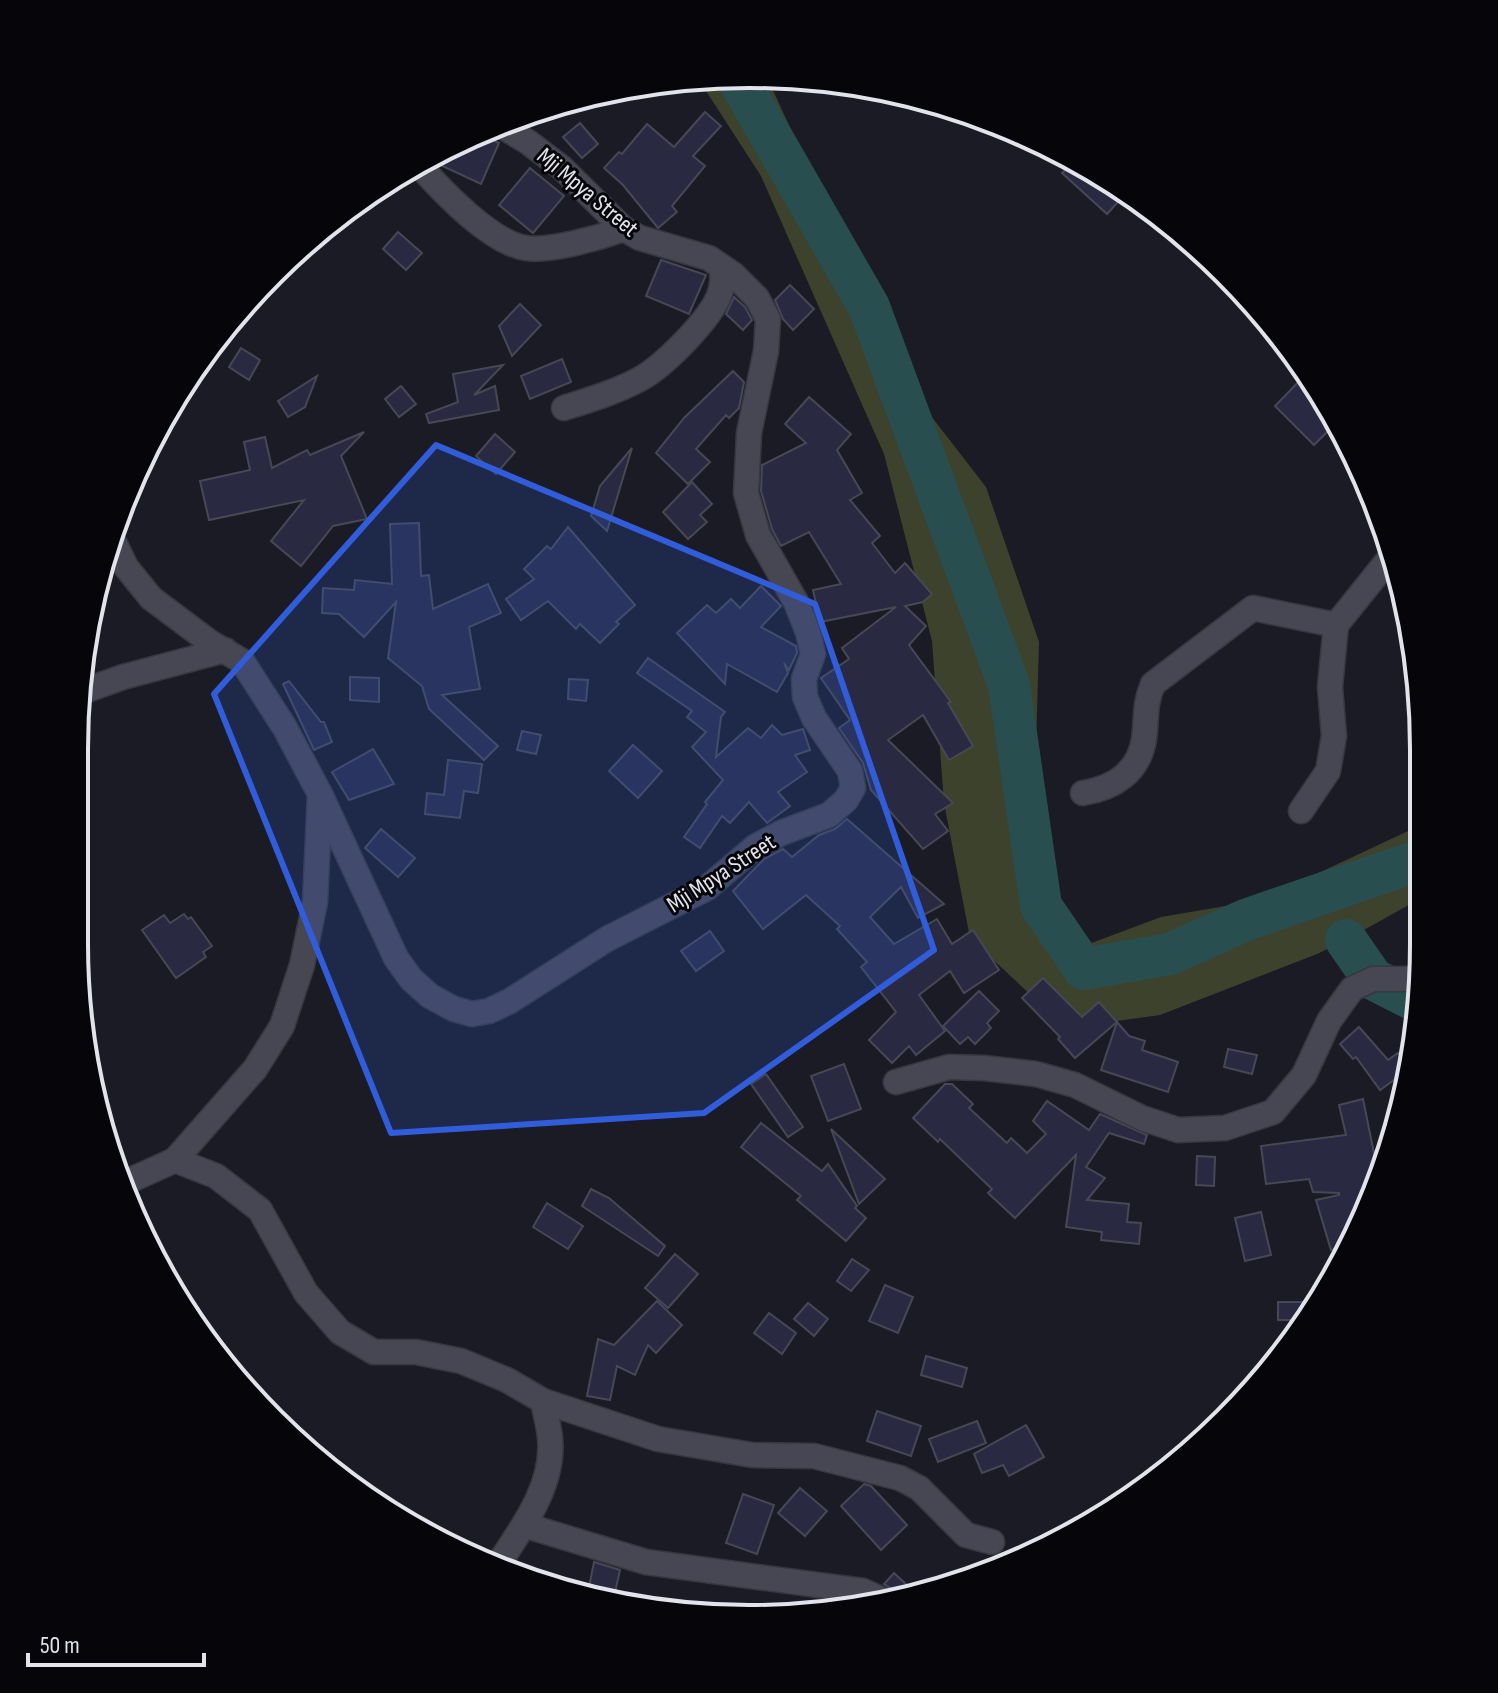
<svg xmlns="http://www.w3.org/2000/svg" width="1498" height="1693" font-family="'Sofia Sans Condensed',sans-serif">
  <rect width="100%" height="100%" fill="#1a1b25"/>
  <polygon fill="#3d422d" points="704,75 767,77 907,385 986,487 1039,642 1034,817 1037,881 1062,954 1161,917 1261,900 1423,824 1423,897 1346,940 1317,954 1160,1015 1066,1028 970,938 944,803 932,641 884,454 761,176 697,77"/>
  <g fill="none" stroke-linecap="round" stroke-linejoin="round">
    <g stroke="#294e4f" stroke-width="42">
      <polyline points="737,77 869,307 1009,685 1041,906 1084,969 1170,954 1248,919 1423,859"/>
      <polyline points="1346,940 1373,979 1420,1003"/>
    </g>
  </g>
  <g fill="#292a42" stroke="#464854" stroke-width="2">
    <polygon points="705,112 721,126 693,156 705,166 672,206 677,212 658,228 623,185 604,168 619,152 622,154 647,124 674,147"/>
    <polygon points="580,123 598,144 582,158 563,137"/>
    <polygon points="479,133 499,143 481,184 438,164 431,156 451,143"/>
    <polygon points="1076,160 1126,193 1107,214 1062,173"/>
    <polygon points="530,168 564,196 533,233 499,205"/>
    <polygon points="398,232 422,253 406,270 383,249"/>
    <polygon points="661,260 706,275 689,314 646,296"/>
    <polygon points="790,285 814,309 793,330 783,319 775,300"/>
    <polygon points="734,297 745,307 752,320 743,330 726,314"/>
    <polygon points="520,304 541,325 512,356 499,326"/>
    <polygon points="241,348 260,360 249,380 229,367"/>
    <polygon points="562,359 571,382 530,399 521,376"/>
    <polygon points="503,365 474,395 495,386 499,410 429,423 426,414 458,402 453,374"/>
    <polygon points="733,371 744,382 739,408 729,418 726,415 696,449 710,462 688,484 656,453 684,418"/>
    <polygon points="1306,374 1337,422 1314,445 1275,406"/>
    <polygon points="317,376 305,407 288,417 278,401"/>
    <polygon points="401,386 416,404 399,417 385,399"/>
    <polygon points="809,397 851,434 837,450 862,493 850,500 880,536 872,543 895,573 905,563 932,594 923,602 905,606 926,626 909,645 951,702 948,703 973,746 949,760 923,715 888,740 953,803 935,814 948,831 923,849 871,790 863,763 839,728 850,720 821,678 849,659 842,648 896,607 820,622 813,590 841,584 809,532 781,546 772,529 761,491 762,465 806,443 785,424"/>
    <polygon points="364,432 341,456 367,519 333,526 301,566 271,541 304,500 209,520 200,481 250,470 244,442 265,437 272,468 307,450 310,455"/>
    <polygon points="495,434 515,452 496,474 476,456"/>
    <polygon points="632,448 607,531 591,516 600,486"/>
    <polygon points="692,482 712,504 700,515 707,522 688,539 663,512"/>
    <polygon points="419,523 421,576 429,575 433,609 488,584 501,613 469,627 480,689 442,695 498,746 484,760 429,709 422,686 388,658 396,602 364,637 339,614 322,613 323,588 354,590 355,580 392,584 390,524"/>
    <polygon points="568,527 635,605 616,622 619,624 600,643 580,624 576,629 548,601 521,620 506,599 534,579 524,569 547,546 551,549"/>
    <polygon points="761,586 781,606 761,627 796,646 797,653 789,670 784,663 788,673 777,692 727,664 725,684 677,633 707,605 716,613 731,599 740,608"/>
    <polygon points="648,658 725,712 721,717 716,757 748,728 761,738 772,725 782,735 803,729 810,750 795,755 807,772 778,792 790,806 767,823 749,802 730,823 722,816 700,848 684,837 707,804 705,802 723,780 692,747 706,732 687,717 692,711 637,673"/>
    <polygon points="350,677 379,678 379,702 350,700"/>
    <polygon points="569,679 588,680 586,701 568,699"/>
    <polygon points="289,681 321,722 324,722 332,742 314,750 283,684"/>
    <polygon points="522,731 541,735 536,754 517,750"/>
    <polygon points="633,745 662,771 638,798 609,771"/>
    <polygon points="373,749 394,784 349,800 332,772"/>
    <polygon points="448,760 482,764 478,793 464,791 460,818 425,814 427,793 444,795"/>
    <polygon points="847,819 944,904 918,918 901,887 870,917 894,944 937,919 952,944 973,930 999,970 964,993 950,971 919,995 945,1031 916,1055 909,1046 892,1063 869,1040 896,1012 861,967 867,962 837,929 840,926 806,895 763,929 733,891 764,859 783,849 792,857 819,835 835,829"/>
    <polygon points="381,829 415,858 398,877 365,848"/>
    <polygon points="184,914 188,919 191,917 212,946 203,952 206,957 176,978 142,930 164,915 170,923"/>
    <polygon points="710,931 724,951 696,971 681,951"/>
    <polygon points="1043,978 1082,1017 1099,1002 1117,1022 1075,1058 1058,1039 1060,1037 1022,998"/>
    <polygon points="979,991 999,1011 987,1023 991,1028 975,1044 968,1037 960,1044 943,1026"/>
    <polygon points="1117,1022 1129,1036 1145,1041 1142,1050 1178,1062 1168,1092 1101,1070"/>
    <polygon points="1359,1027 1388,1060 1398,1053 1409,1069 1380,1090 1356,1057 1353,1059 1340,1044"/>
    <polygon points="1228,1049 1257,1055 1252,1074 1224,1067"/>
    <polygon points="844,1064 861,1109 828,1121 811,1076"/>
    <polygon points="766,1074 803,1127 788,1137 751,1084"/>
    <polygon points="945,1084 952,1084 973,1104 969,1108 1007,1143 1011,1138 1027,1153 1046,1134 1033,1121 1047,1101 1089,1130 1100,1114 1147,1135 1144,1144 1109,1133 1086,1167 1105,1178 1087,1200 1129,1204 1127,1222 1141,1223 1139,1244 1101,1240 1102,1232 1066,1227 1076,1155 1015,1218 988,1193 992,1189 940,1139 938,1142 913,1118"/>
    <polygon points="1363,1099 1379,1178 1352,1246 1331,1250 1316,1200 1339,1195 1339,1193 1313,1192 1309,1179 1266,1184 1261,1146 1346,1135 1339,1105"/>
    <polygon points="761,1123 822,1171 828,1164 857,1206 855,1208 866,1218 846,1241 797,1200 801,1196 741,1147"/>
    <polygon points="831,1129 885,1179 859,1204"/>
    <polygon points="1197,1156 1215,1157 1214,1186 1196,1185"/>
    <polygon points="591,1189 609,1198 665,1246 658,1256 582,1206"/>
    <polygon points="547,1203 583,1226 568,1249 533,1227"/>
    <polygon points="1261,1212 1271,1255 1245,1261 1235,1218"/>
    <polygon points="675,1254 698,1274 668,1308 645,1288"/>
    <polygon points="852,1259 869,1270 851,1291 837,1281"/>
    <polygon points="885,1285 913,1297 898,1333 869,1321"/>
    <polygon points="657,1301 682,1325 656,1353 648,1345 635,1375 617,1366 610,1400 587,1396 598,1339 614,1345"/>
    <polygon points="1278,1302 1318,1302 1306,1320 1278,1320"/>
    <polygon points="808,1303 828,1319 814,1336 794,1319"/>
    <polygon points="769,1313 796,1333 782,1354 754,1333"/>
    <polygon points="926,1356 967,1368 962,1387 921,1375"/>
    <polygon points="877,1411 921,1426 911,1456 867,1441"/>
    <polygon points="977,1421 986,1443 938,1462 929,1439"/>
    <polygon points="1026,1425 1044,1457 1009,1476 1003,1465 982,1473 974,1454"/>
    <polygon points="864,1484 871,1486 907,1525 881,1550 841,1506"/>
    <polygon points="800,1488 827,1511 805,1536 778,1513"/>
    <polygon points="743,1494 774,1505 757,1554 726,1543"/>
    <polygon points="594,1562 620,1570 614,1597 588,1592"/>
    <polygon points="894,1573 920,1597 902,1600 899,1593 884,1584"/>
  </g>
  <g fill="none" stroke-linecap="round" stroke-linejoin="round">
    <defs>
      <g id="minor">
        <path d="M 418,164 C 441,190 491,243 526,248 C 550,252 601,237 624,229"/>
        <path d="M 564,408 C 589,400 616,392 640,379 C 664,366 707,322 718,298 C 723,287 723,278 722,267"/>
        <polyline points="115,544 126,567 151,598 211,643 242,661 285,728 320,794 315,902 302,965 282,1026 255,1069 175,1160"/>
        <polyline points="84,691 123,677 225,650"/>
        <path d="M 1083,793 C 1114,788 1139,772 1144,739 C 1147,717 1144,705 1153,684 L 1253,608 L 1336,625"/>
        <polyline points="320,794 396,958 411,979 430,996 454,1009 472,1014 489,1011 510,1001 607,939 707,888 755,847 781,833 829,815 846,800 853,788 850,771 814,718 805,697 804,679 813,654 808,632 796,602 758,535 746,493 749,433 766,351 768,319 757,298 734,275 709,258 640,238 624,229 562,168 528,142 500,125"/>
        <polyline points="1301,811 1328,771 1334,736 1330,687 1336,625 1393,554"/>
        <polyline points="896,1082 949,1067 984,1068 1036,1074 1075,1085 1142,1118 1178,1130 1225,1128 1273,1112 1304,1075 1329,1021 1352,989 1373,979 1423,979"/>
        <path d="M 122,1184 L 175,1160 L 216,1176 L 260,1210 L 306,1293 L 340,1332 L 374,1352 L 416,1352 L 461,1361 L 507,1380 L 543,1401 C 545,1413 549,1426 550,1438 C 555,1486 520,1531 495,1569"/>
        <polyline points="543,1401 658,1439 752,1455 814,1456 900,1478 919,1488 966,1535 992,1542"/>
        <polyline points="524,1525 646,1562 863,1591 887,1602"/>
      </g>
    </defs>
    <use href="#minor" stroke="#36373f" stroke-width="27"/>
    <use href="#minor" stroke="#464753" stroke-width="24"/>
  </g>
  <path fill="#315dda" fill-opacity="0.2" stroke="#315dda" stroke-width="6" stroke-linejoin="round" d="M 436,445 L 815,604 L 934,950 L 704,1113 L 391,1133 L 214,694 Z"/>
  <g text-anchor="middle" stroke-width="6" stroke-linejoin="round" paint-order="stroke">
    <g font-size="24" fill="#e2e3eb" stroke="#06060a">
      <text transform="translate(588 192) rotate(40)" y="8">Mji Mpya Street</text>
      <text transform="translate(721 873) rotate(-33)" y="8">Mji Mpya Street</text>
    </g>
  </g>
  <path d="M0 0H1498V1693H0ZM749 88H749A661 661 0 0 1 1410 749V944A661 661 0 0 1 749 1605H749A661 661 0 0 1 88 944V749A661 661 0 0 1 749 88Z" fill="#06060a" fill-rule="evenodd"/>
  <path fill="none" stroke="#e2e3eb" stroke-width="4" d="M749 88H749A661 661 0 0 1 1410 749V944A661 661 0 0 1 749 1605H749A661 661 0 0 1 88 944V749A661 661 0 0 1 749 88Z"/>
  <path d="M28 1653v12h176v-12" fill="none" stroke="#e2e3eb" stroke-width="4"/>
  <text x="40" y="1653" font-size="24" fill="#e2e3eb" stroke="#06060a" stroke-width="6" paint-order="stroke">50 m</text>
</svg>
